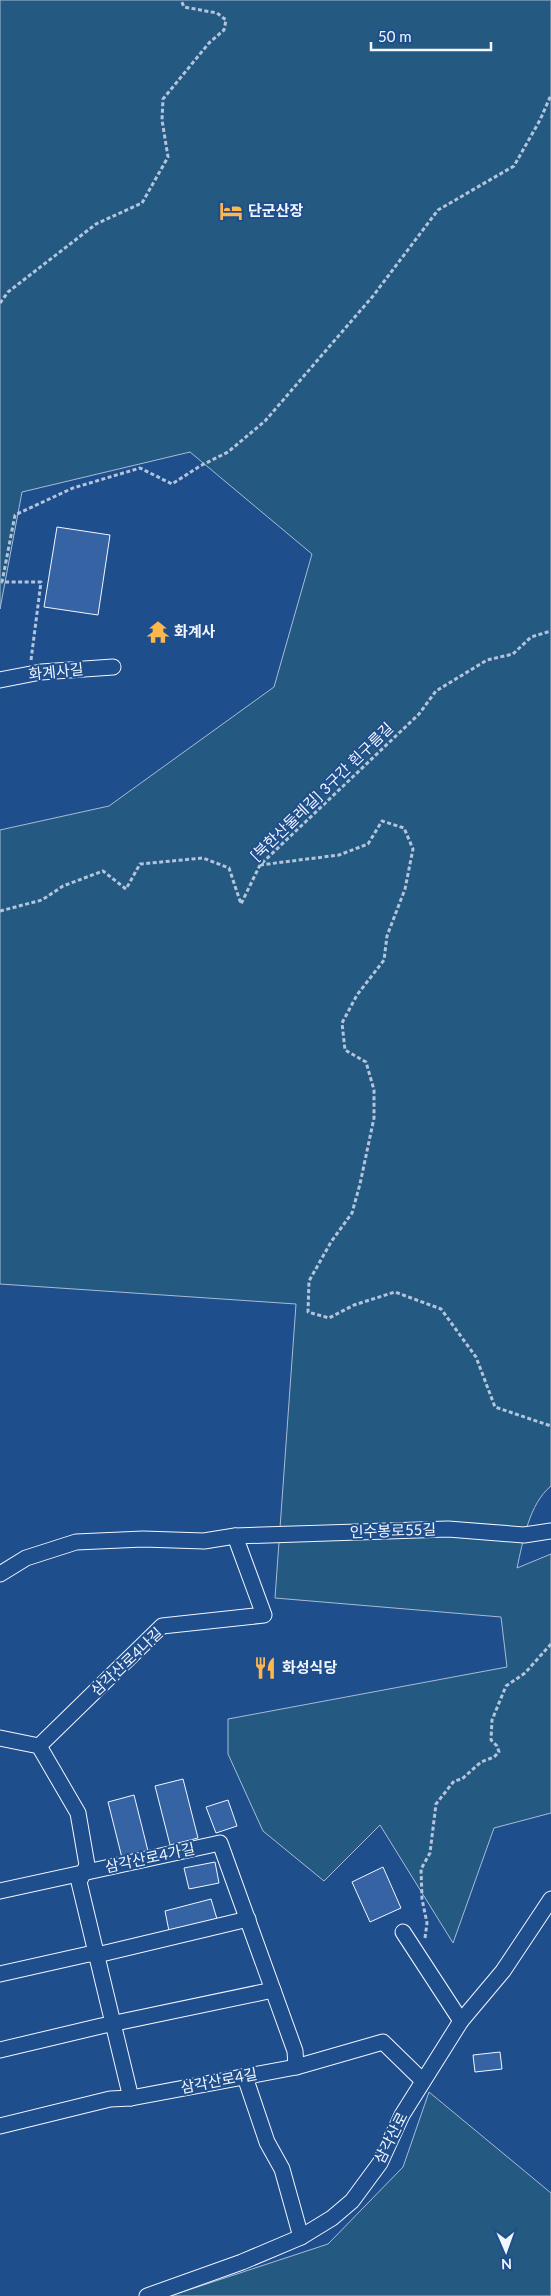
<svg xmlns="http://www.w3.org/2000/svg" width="551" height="2296" font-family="Lato,'Noto Sans KR',sans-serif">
  <rect width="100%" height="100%" fill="#1f4e8c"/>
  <g fill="#245a82" stroke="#a8bbd7">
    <path d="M 0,0 L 551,0 L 551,1486 C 529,1504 523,1541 517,1568 L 551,1554 L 551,1813 L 494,1828 L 453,1943 L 380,1825 L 324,1881 L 263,1831 L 228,1754 L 228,1719 L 507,1667 L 501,1617 L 275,1598 L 296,1304 L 0,1284 L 0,830 L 109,806 L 274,687 L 312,554 L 190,452 L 22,492 L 0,609 Z"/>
    <polygon points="429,2092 551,2193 551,2296 170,2296 328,2244 403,2167"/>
  </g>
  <g fill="#3563a3" stroke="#f2f6ff">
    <polygon points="57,527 110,535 98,615 44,607"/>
    <polygon points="183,1779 198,1838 170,1845 155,1786"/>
    <polygon points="134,1795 148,1851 122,1858 108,1802"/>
    <polygon points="228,1800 237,1826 216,1833 206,1807"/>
    <polygon points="215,1862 219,1883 189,1889 184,1868"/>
    <polygon points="383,1867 401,1908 370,1922 352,1882"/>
    <polygon points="211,1899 217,1919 169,1931 165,1911"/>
    <polygon points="500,2052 502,2069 475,2072 473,2055"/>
  </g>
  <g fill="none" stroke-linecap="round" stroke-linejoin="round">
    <defs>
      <g id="street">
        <polyline points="0,680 41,672 113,667"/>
        <polyline points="235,1536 448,1529 524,1535 551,1531"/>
        <polyline points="0,1574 26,1558 76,1542 143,1539 204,1541 235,1536 264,1615 162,1626 39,1746"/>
        <polyline points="0,1738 39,1746 78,1813 87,1865 79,1882 131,2098"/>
        <polyline points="0,1891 220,1843 295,2051 296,2067"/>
        <polyline points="403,1932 461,2021"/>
        <polyline points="0,1974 89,1954 97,1955 248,1919"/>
        <polyline points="0,2050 101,2026 273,1990"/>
        <polyline points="245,2077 267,2142 282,2169 301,2237"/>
        <polyline points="0,2126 110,2099 131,2098 296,2067 383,2042 423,2081"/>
        <polyline points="147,2296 242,2262 301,2237 332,2218 352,2201 380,2163 402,2115 461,2021 503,1971 551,1899"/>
      </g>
    </defs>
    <use href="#street" stroke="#f2f6ff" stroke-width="17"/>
    <g stroke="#b3c4dc" stroke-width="3" stroke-dasharray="4 2.5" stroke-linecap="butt">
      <polyline points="0,303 8,292 96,224 142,203 168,157 162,120 163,99 209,43 224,30 226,20 217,13 184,7 181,0"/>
      <polyline points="31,660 41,582 2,582 15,515 73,488 140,468 172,484 200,466 228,452 265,421 373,296 438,210 514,166 540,120 551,95"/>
      <polyline points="260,865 339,855 368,844 382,821 404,828 413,849 405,889 387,936 384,960 357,995 342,1023 345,1050 366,1062 374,1090 374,1118 360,1184 352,1213 331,1242 309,1281 308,1312 329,1318 354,1305 395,1292 441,1309 476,1357 495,1407 551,1426"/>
      <polyline points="0,911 42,900 63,886 103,871 126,889 140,864 203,858 229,868 241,904 260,865 419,714 436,691 487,660 513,654 531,637 551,631"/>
      <polyline points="425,1938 427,1923 422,1899 421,1869 430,1853 436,1804 454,1781 462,1779 481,1762 494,1757 499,1752 497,1746 491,1740 492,1720 506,1686 525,1673 551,1644"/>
    </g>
    <use href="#street" stroke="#1f4e8c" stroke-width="15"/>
  </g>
  <defs>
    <symbol id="hotel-bare" viewBox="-9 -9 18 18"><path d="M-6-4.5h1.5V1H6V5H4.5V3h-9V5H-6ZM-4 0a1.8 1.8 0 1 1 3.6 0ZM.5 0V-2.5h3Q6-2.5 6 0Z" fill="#ffb74d" stroke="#1f4e8c" stroke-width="2.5" paint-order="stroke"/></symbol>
    <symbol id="temple-bare" viewBox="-9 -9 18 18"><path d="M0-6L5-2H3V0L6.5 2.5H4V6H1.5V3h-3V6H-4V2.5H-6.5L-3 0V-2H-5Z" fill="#ffb74d" stroke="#1f4e8c" stroke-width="2.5" paint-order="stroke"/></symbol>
    <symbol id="restaurant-bare" viewBox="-9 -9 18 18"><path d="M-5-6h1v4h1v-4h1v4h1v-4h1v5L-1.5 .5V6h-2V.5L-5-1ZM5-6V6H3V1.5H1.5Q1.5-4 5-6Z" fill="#ffb74d" stroke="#1f4e8c" stroke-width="2.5" paint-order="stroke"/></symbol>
  </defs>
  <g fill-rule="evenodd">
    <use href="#hotel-bare" x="215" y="195" width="32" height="32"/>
    <use href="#temple-bare" x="142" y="616" width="32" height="32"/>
    <use href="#restaurant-bare" x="249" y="1652" width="32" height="32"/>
  </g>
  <g text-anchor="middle" stroke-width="4" stroke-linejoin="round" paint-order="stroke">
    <g font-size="15" font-weight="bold" fill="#f2f6ff" stroke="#1f4e8c" text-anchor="start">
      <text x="248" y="216">단군산장</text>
      <text x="174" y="637">화계사</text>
      <text x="282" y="1673">화성식당</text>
    </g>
    <g font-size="15" fill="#f2f6ff" stroke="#1f4e8c">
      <text transform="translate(56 672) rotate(-6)" y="5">화계사길</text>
      <text transform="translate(322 792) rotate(-44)" y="5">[북한산둘레길] 3구간 흰구름길</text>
      <text transform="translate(393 1531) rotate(-2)" y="5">인수봉로55길</text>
      <text transform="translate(127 1662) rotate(-43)" y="5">삼각산로4나길</text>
      <text transform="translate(150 1858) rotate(-12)" y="5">삼각산로4가길</text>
      <text transform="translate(219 2081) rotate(-11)" y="5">삼각산로4길</text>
      <text transform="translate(391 2138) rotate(-63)" y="5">삼각산로</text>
    </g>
  </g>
  <g transform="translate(506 2251) rotate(178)" stroke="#1f4e8c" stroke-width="4" paint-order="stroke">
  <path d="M0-4L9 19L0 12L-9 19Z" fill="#f2f6ff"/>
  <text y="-8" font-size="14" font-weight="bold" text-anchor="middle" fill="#f2f6ff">N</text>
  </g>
  <path d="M371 42v8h120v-8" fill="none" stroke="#f2f6ff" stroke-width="2.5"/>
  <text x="378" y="42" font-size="15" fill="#f2f6ff" stroke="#1f4e8c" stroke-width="4" paint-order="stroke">50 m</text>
</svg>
